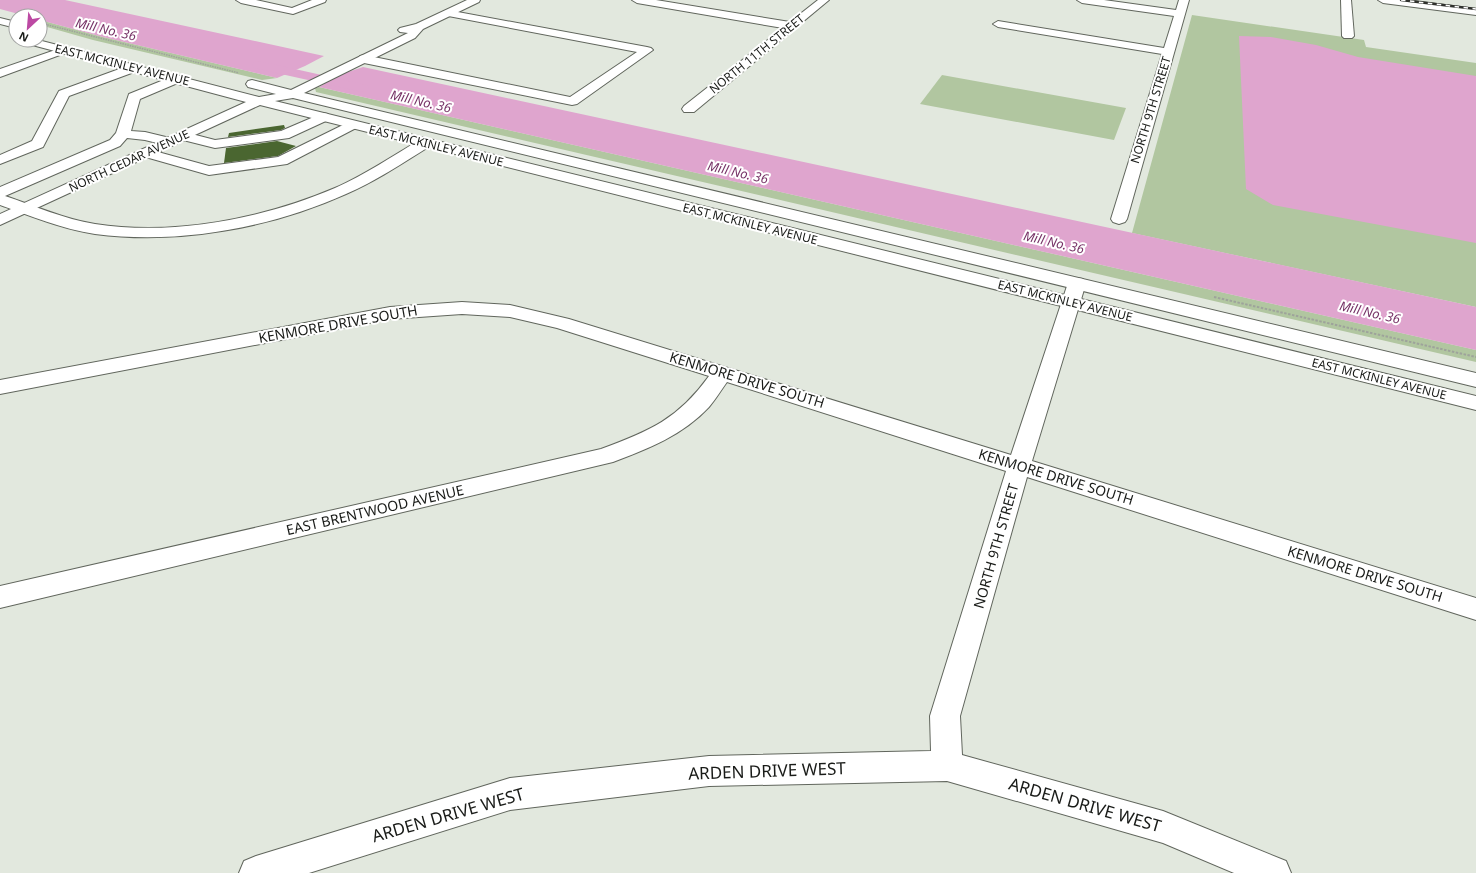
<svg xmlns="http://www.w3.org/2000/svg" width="1476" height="873" font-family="'Noto Sans',sans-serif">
  <rect width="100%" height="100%" fill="#e2e8de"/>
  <g fill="#b1c6a0">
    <polygon points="1192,15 1364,40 1366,47 1476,63 1476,307 1132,233"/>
    <polygon points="40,20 103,37 277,78 262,80 93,40 40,25"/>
    <polygon points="942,75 1126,108 1114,140 920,104"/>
    <polygon points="319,87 1476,350 1476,362 316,92 315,88"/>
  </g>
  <g fill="#dfa5ce">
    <polygon points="0,0 65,0 324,56 305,66 277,78 103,37 40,20 40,16 26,16 0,9"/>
    <polygon points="1239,36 1271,37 1316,45 1358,57 1476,76 1476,243 1273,205 1246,189"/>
    <polygon points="363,67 1476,307 1476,350 319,87 342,74"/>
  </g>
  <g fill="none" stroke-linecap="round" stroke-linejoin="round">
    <polygon fill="#dfa5ce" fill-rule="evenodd" points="259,61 362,84 367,85 369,88 367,91 362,92 254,68 252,65 254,62"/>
  </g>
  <g fill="#4a6630">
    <polygon points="284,125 285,128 281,130 228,137 229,133"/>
    <polygon points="277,141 296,146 278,156 224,163 226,148"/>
  </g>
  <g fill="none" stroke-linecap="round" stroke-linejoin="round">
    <defs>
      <g id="minor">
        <polygon points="236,0 256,0 292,8 312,0 326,0 325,2 293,14 241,3"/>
        <polygon points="632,0 656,0 790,22 818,0 829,0 694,112 684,112 682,109 684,106 783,28 637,3"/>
        <polygon points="1077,0 1104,0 1176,10 1179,0 1189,0 1127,219 1125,222 1119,224 1113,222 1111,219 1162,54 998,27 993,24 998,21 1164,48 1174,16 1082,3"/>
        <polygon points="1341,0 1351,0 1354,36 1352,38 1344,38 1342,36"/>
        <polygon points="1378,0 1407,0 1476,9 1476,15 1383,3"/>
        <polygon points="447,10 647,47 651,48 653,50 577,104 572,105 364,63 360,62 358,59 360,56 364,55 570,97 637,52 443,15 442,13"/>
        <polygon points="64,47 68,48 70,50 68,52 0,77 0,69"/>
        <polygon points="133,64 137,65 139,68 137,71 69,96 43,147 0,164 0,155 32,141 59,91"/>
        <path d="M 176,75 L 180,76 L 182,79 L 180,82 L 140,99 L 131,131 L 145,132 L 174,139 L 176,142 L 174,145 L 169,146 L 145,140 L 127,138 L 120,146 L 5,196 C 35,206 64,219 95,224 C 174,236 262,219 335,188 C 365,175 392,156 420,140 L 425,139 L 430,140 L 432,143 L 430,146 C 403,163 376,181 346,194 C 270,228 179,245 95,234 C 62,229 31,216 0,205 L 0,187 L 110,140 L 116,133 L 129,94 Z"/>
        <polygon points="323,113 328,114 330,117 328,120 289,138 215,148 179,139 177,136 179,133 184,132 215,140 281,131"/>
        <polygon points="351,121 356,122 358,125 356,128 287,164 209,175 142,156 140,153 142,150 147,149 209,166 278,157"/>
        <path d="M 1077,278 L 1083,279 L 1086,283 L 1032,461 L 1476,598 L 1476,620 L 1027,477 L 960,716 L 962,755 L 1163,811 L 1286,861 L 1291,873 L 1234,873 L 1163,843 L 947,781 L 709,786 L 510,810 L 309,873 L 239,873 L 244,861 L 256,856 L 510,778 L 709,756 L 931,751 L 930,716 L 1006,471 L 727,382 C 721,390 716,399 709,407 C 683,435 648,449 613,462 L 0,608 L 0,586 L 601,449 C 650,431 678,419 709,376 L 557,328 L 510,317 L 462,314 L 390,319 L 0,394 L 0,380 L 390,307 L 462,302 L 510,305 L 569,319 L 1011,455 L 1068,283 L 1071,279 Z"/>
      </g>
      <g id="major">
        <polygon points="467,0 480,0 479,2 423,29 415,38 304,93 1476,373 1476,387 293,98 275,101 1476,396 1476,410 260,105 0,225 0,214 246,102 21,42 19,40 38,40 259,97 276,94 248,87 246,84 248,81 252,80 291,90 408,33 400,32 398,30 400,28 416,24"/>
        <polygon points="0,18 16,22 16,28 0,24"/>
      </g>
    </defs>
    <use href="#minor" stroke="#61665d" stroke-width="2"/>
    <use href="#major" stroke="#61665d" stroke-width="2"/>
    <polyline stroke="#9ea39b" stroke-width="1.5" stroke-dasharray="1.5 1" stroke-linecap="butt" points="40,23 239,73"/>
    <polyline stroke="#9ea39b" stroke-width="2" stroke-dasharray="2.5 1.5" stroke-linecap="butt" points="1214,297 1476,357"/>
    <use href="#minor" fill="#fff" fill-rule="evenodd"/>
    <use href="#major" fill="#fff" fill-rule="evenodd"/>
    <defs>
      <polyline id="rail" points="1401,0 1476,9"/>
    </defs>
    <use href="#rail" stroke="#2f312d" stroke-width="2.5"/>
    <use href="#rail" stroke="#fff" stroke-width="1.5" stroke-dasharray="4.5" stroke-linecap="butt"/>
  </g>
  <g text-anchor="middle" stroke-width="4" stroke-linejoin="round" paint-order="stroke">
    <g font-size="12" fill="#191b18" stroke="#fff">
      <text transform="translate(757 54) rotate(-39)" y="4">NORTH 11TH STREET</text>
      <text transform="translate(122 65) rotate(14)" y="4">EAST MCKINLEY AVENUE</text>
      <text transform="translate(1151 110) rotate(-73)" y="4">NORTH 9TH STREET</text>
      <text transform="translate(436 146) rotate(14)" y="4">EAST MCKINLEY AVENUE</text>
      <text transform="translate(129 161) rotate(-25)" y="4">NORTH CEDAR AVENUE</text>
      <text transform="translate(750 224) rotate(14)" y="4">EAST MCKINLEY AVENUE</text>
      <text transform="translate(1065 301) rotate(14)" y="4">EAST MCKINLEY AVENUE</text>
      <text transform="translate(1379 379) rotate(14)" y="4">EAST MCKINLEY AVENUE</text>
    </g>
    <g font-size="13" font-style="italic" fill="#763266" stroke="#fff">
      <text transform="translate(106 29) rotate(13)" y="5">Mill No. 36</text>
      <text transform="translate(421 101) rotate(13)" y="5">Mill No. 36</text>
      <text transform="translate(738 172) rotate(13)" y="5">Mill No. 36</text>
      <text transform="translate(1054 242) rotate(13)" y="5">Mill No. 36</text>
      <text transform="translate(1370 312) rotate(13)" y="5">Mill No. 36</text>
    </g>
    <g font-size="14" fill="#191b18" stroke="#fff">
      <text transform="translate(338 324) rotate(-10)" y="5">KENMORE DRIVE SOUTH</text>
      <text transform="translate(747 380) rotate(17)" y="5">KENMORE DRIVE SOUTH</text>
      <text transform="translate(1056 477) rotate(17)" y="5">KENMORE DRIVE SOUTH</text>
      <text transform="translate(375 510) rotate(-13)" y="5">EAST BRENTWOOD AVENUE</text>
      <text transform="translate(996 546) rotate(-74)" y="5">NORTH 9TH STREET</text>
      <text transform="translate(1365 574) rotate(17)" y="5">KENMORE DRIVE SOUTH</text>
    </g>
    <g font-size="17" fill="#191b18" stroke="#fff">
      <text transform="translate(767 771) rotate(-2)" y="6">ARDEN DRIVE WEST</text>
      <text transform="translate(1085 805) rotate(16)" y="6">ARDEN DRIVE WEST</text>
      <text transform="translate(448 815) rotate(-16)" y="6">ARDEN DRIVE WEST</text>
    </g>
  </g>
  <g transform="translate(28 28) rotate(206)"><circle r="19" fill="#ffffff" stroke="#a3a4a3"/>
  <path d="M0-3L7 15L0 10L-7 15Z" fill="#bc49a3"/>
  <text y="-6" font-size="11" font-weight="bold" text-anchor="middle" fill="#191b18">N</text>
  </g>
</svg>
